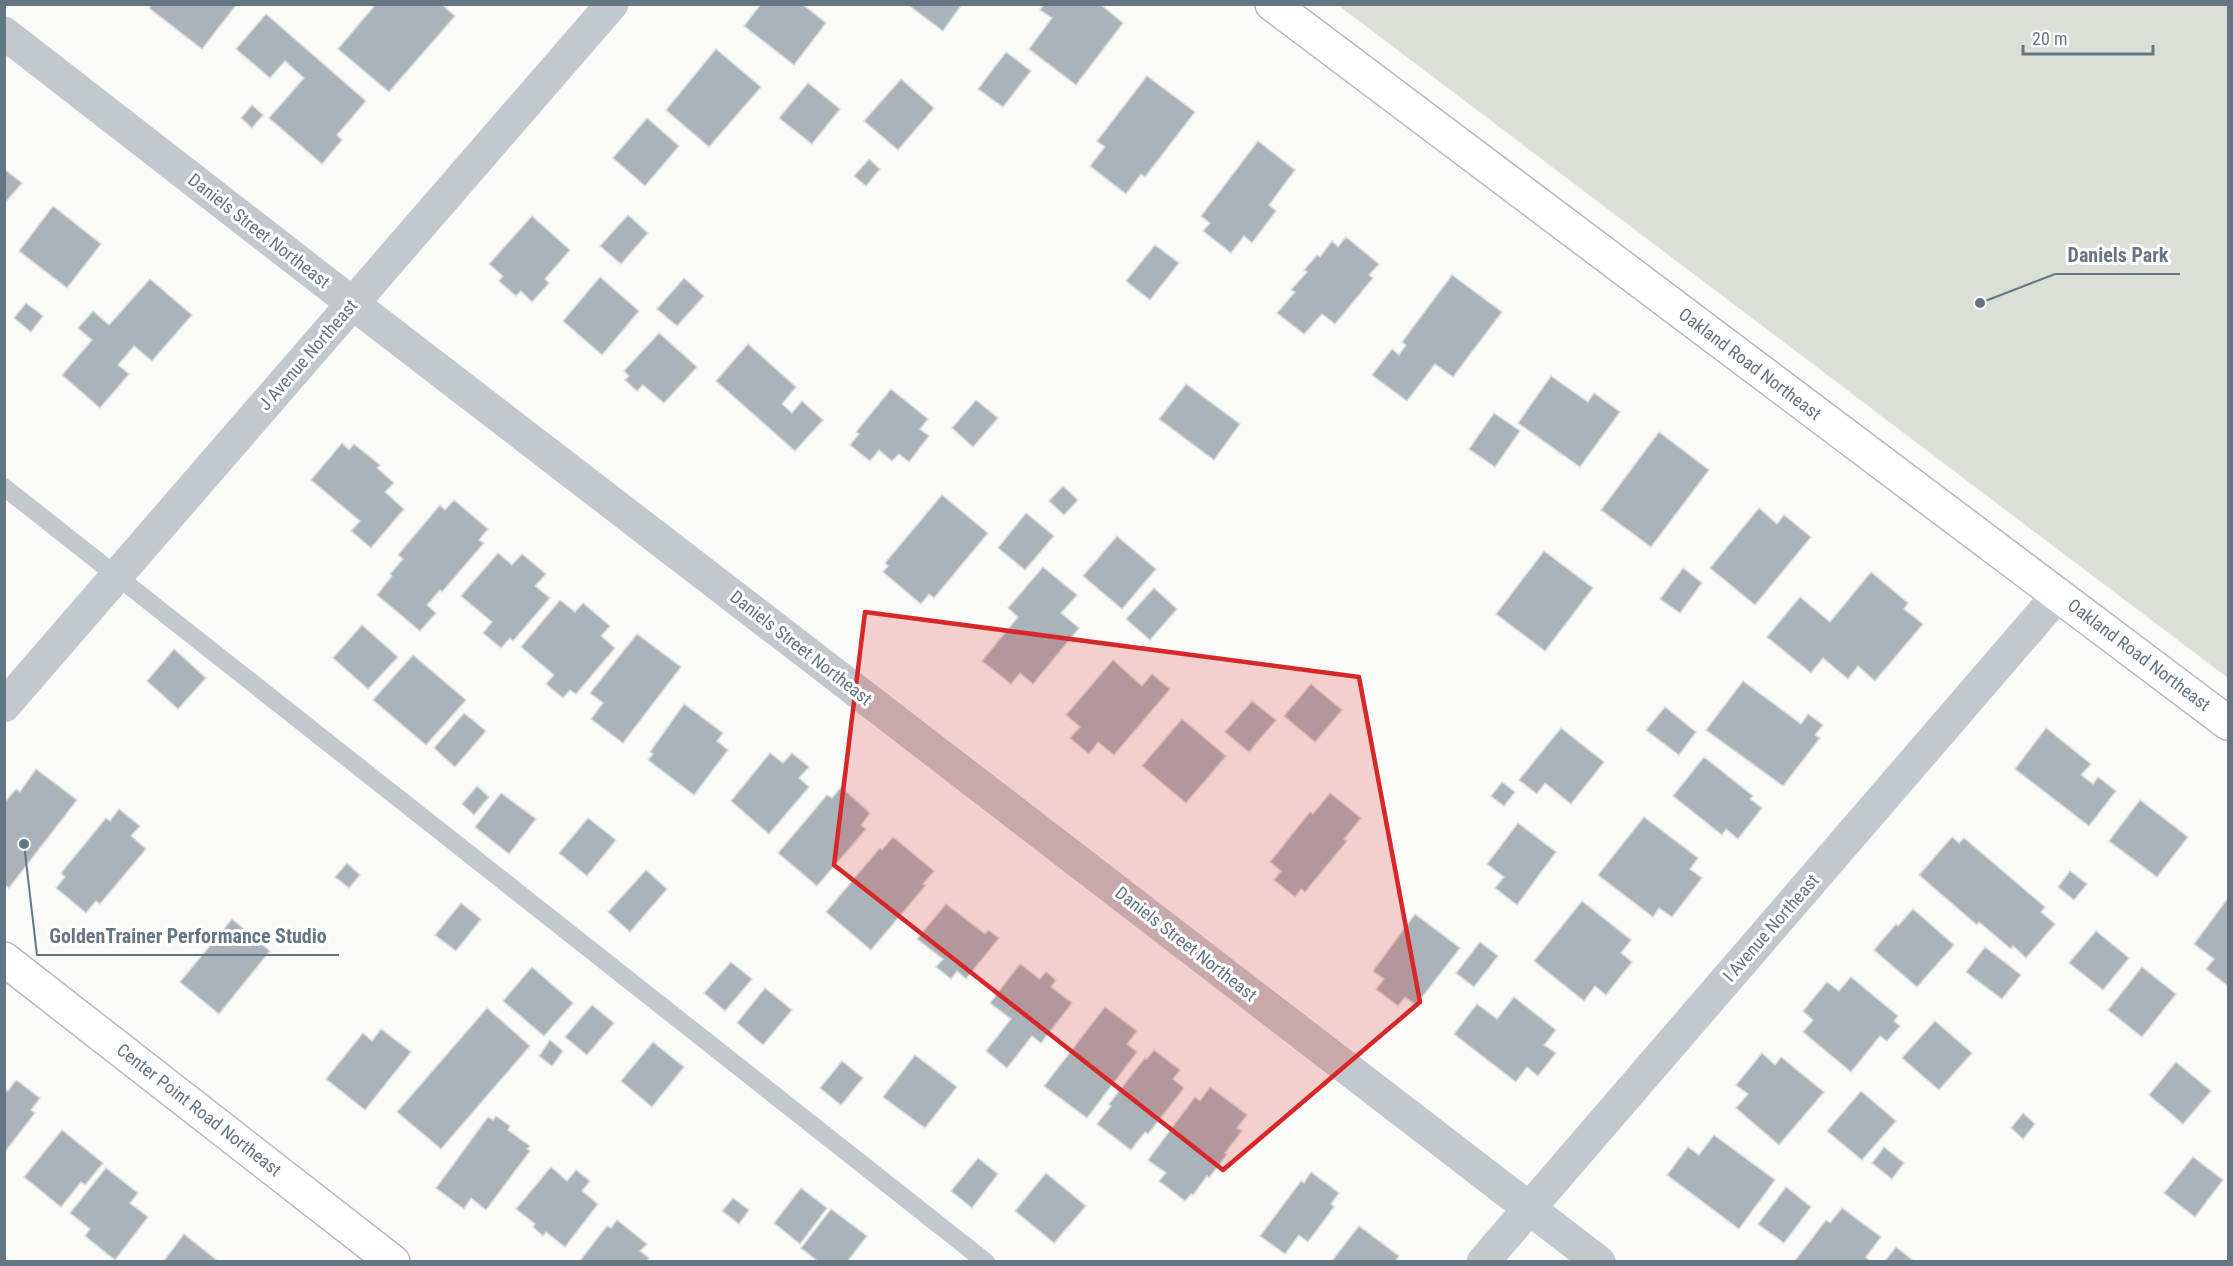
<svg xmlns="http://www.w3.org/2000/svg" width="2233" height="1266" font-family="'Roboto Condensed',sans-serif">
  <rect width="100%" height="100%" fill="#fafaf8"/>
  <polygon fill="#dadfd7" points="1338,5 2228,5 2228,678 2126,601"/>
  <g fill="#aab3b9" stroke="#dcdcda" stroke-width="1.5">
    <polygon points="152,4 237,4 202,49 149,8"/>
    <polygon points="376,4 441,4 455,16 389,92 338,49"/>
    <polygon points="761,4 802,4 826,23 794,65 744,26"/>
    <polygon points="907,4 962,4 943,31"/>
    <polygon points="1044,4 1100,4 1123,23 1076,85 1029,49 1052,18 1040,10"/>
    <polygon points="266,14 366,101 337,135 342,140 322,164 269,118 304,78 285,61 270,78 236,49"/>
    <polygon points="716,49 761,87 709,147 666,110"/>
    <polygon points="1006,52 1031,71 1003,107 978,89"/>
    <polygon points="1147,76 1195,112 1145,177 1141,174 1126,194 1090,166 1105,147 1097,141"/>
    <polygon points="901,79 934,108 898,150 864,121"/>
    <polygon points="808,83 840,109 812,144 779,118"/>
    <polygon points="252,105 263,115 252,128 241,118"/>
    <polygon points="647,118 679,146 645,186 613,158"/>
    <polygon points="1258,141 1295,170 1269,205 1276,211 1252,243 1244,236 1231,253 1203,231 1210,223 1201,216"/>
    <polygon points="869,159 880,169 866,186 854,176"/>
    <polygon points="4,169 22,183 4,204"/>
    <polygon points="53,206 101,244 67,288 19,251"/>
    <polygon points="628,215 648,233 621,264 600,246"/>
    <polygon points="532,216 570,250 545,279 549,283 532,302 521,291 516,296 499,281 503,276 489,264"/>
    <polygon points="1346,237 1379,264 1369,275 1373,278 1335,324 1322,314 1304,334 1277,313 1295,292 1291,290 1307,272 1304,270 1317,255 1320,257 1332,241 1338,247"/>
    <polygon points="1155,245 1179,263 1150,300 1126,281"/>
    <polygon points="1452,275 1502,312 1453,377 1435,364 1407,401 1372,375 1392,349 1399,355 1406,345 1402,342"/>
    <polygon points="600,277 639,311 602,355 563,321"/>
    <polygon points="684,278 704,296 677,326 657,309"/>
    <polygon points="150,279 192,315 152,361 134,346 118,365 129,374 100,408 62,375 92,340 78,328 93,311 109,325"/>
    <polygon points="26,303 43,316 31,332 14,318"/>
    <polygon points="659,333 697,367 664,403 643,385 637,391 625,380 629,376 624,371"/>
    <polygon points="748,344 796,387 782,404 792,413 802,401 823,420 795,451 716,381"/>
    <polygon points="1551,376 1588,402 1594,393 1620,412 1580,467 1518,423"/>
    <polygon points="1186,384 1240,424 1214,460 1159,419"/>
    <polygon points="891,389 928,419 920,429 929,436 909,462 899,454 892,461 879,450 870,461 850,445 859,434 856,432"/>
    <polygon points="976,400 998,418 973,447 952,428"/>
    <polygon points="1494,413 1520,431 1495,467 1469,449"/>
    <polygon points="1659,432 1709,470 1651,547 1601,510"/>
    <polygon points="342,443 349,450 354,444 380,465 377,468 394,483 385,492 404,509 371,548 351,531 360,521 311,480"/>
    <polygon points="1063,486 1078,500 1064,515 1049,501"/>
    <polygon points="942,495 988,533 934,598 929,594 921,604 883,572 888,566 885,563"/>
    <polygon points="454,500 488,529 479,540 484,543 442,592 440,590 427,605 436,613 420,631 377,595 392,576 390,574 403,559 398,555 440,505 445,510"/>
    <polygon points="1759,508 1777,524 1784,515 1811,537 1755,605 1710,568"/>
    <polygon points="1026,513 1054,536 1025,570 998,548"/>
    <polygon points="1117,536 1156,569 1122,609 1083,576"/>
    <polygon points="1544,551 1593,588 1545,651 1496,614"/>
    <polygon points="498,553 512,565 522,554 546,574 535,586 550,598 513,641 510,638 501,648 483,633 492,622 461,596"/>
    <polygon points="1043,567 1077,595 1061,613 1079,628 1033,684 1020,673 1011,684 982,661 1018,617 1008,608"/>
    <polygon points="1683,568 1702,583 1680,613 1660,599"/>
    <polygon points="1871,572 1908,603 1904,609 1923,624 1875,681 1858,666 1848,679 1823,658 1811,673 1767,637 1800,597 1830,622"/>
    <polygon points="1154,588 1177,609 1150,640 1126,619"/>
    <polygon points="560,600 575,612 583,603 610,626 601,636 615,648 576,694 570,690 563,698 546,684 554,675 521,647"/>
    <polygon points="362,625 398,657 368,689 333,658"/>
    <polygon points="637,634 681,667 623,743 591,719 603,703 590,693"/>
    <polygon points="174,649 206,678 178,709 147,681"/>
    <polygon points="413,655 466,700 426,745 373,700"/>
    <polygon points="1113,660 1142,686 1152,674 1170,689 1114,755 1098,742 1089,754 1070,738 1080,727 1066,715"/>
    <polygon points="1743,681 1801,724 1808,714 1823,725 1815,735 1820,738 1783,786 1706,730"/>
    <polygon points="1311,684 1342,710 1315,742 1284,716"/>
    <polygon points="1252,701 1276,720 1249,752 1225,732"/>
    <polygon points="684,704 723,733 717,741 728,750 694,795 648,760 653,754 650,752"/>
    <polygon points="1665,707 1696,732 1679,755 1646,730"/>
    <polygon points="464,713 486,731 455,767 434,748"/>
    <polygon points="1182,719 1226,756 1186,803 1142,766"/>
    <polygon points="1561,728 1604,762 1571,804 1545,783 1537,794 1519,780"/>
    <polygon points="2046,728 2091,764 2081,775 2093,784 2098,777 2116,791 2089,826 2015,769"/>
    <polygon points="770,753 783,763 792,753 809,767 799,778 809,787 769,834 731,801"/>
    <polygon points="1704,757 1753,796 1750,799 1762,808 1738,839 1726,829 1722,835 1673,796"/>
    <polygon points="36,769 77,800 9,888 4,884 4,803 16,789 20,792"/>
    <polygon points="1502,782 1515,792 1504,806 1491,796"/>
    <polygon points="477,786 489,797 474,815 462,804"/>
    <polygon points="841,787 870,813 861,825 866,829 817,886 778,853 827,795 832,798"/>
    <polygon points="501,793 536,819 509,854 475,827"/>
    <polygon points="1330,793 1361,818 1344,839 1347,841 1305,892 1301,889 1295,897 1274,880 1281,871 1270,862 1310,812 1313,814"/>
    <polygon points="2140,800 2188,837 2157,877 2109,841"/>
    <polygon points="119,809 140,826 131,836 146,849 100,904 96,901 86,913 56,888 65,877 61,873 106,818 110,821"/>
    <polygon points="1644,817 1698,858 1690,869 1702,878 1672,917 1659,908 1653,917 1598,875"/>
    <polygon points="588,818 616,840 587,876 559,853"/>
    <polygon points="1518,823 1556,852 1517,905 1495,888 1504,877 1487,864"/>
    <polygon points="893,837 934,871 923,884 926,885 871,950 826,912 880,848 882,850"/>
    <polygon points="1952,837 1959,843 1964,838 2045,907 2041,912 2055,924 2026,958 2013,946 2011,949 1979,922 1977,925 1919,875"/>
    <polygon points="347,863 360,875 349,888 335,877"/>
    <polygon points="646,870 667,889 630,932 608,912"/>
    <polygon points="2070,871 2087,884 2074,900 2058,887"/>
    <polygon points="2228,898 2228,986 2206,969 2214,959 2194,944"/>
    <polygon points="1582,901 1631,940 1621,953 1632,962 1606,995 1595,986 1584,1001 1534,961"/>
    <polygon points="461,903 481,919 456,951 435,935"/>
    <polygon points="946,904 985,934 988,930 999,938 966,979 957,971 951,979 936,967 943,959 917,939"/>
    <polygon points="1913,909 1954,945 1917,987 1874,950 1896,924 1898,926"/>
    <polygon points="1415,914 1460,948 1416,1005 1405,997 1398,1006 1376,989 1384,979 1373,971"/>
    <polygon points="232,919 270,951 219,1014 180,982"/>
    <polygon points="2096,931 2129,958 2103,990 2069,963"/>
    <polygon points="1480,942 1498,956 1474,987 1456,973"/>
    <polygon points="1985,947 2021,975 2002,999 1966,972"/>
    <polygon points="731,962 752,979 725,1011 704,993"/>
    <polygon points="1020,964 1040,979 1046,972 1056,980 1051,987 1072,1003 1041,1043 1032,1036 1007,1068 986,1051 1011,1019 990,1003"/>
    <polygon points="532,967 573,1003 544,1036 503,1001"/>
    <polygon points="2142,967 2176,994 2142,1037 2108,1010"/>
    <polygon points="1851,977 1898,1016 1894,1021 1900,1026 1887,1041 1880,1036 1851,1072 1803,1032 1813,1020 1803,1011 1827,982 1839,991"/>
    <polygon points="765,988 792,1010 763,1045 737,1023"/>
    <polygon points="1514,997 1556,1030 1544,1045 1556,1053 1538,1076 1527,1067 1516,1082 1454,1034 1477,1004 1497,1019"/>
    <polygon points="592,1005 614,1023 587,1055 565,1037"/>
    <polygon points="1105,1007 1137,1031 1127,1044 1137,1052 1087,1118 1044,1086"/>
    <polygon points="487,1008 530,1046 441,1149 397,1112"/>
    <polygon points="1935,1021 1972,1053 1939,1090 1902,1058"/>
    <polygon points="381,1029 411,1052 365,1110 326,1079 363,1033 372,1041"/>
    <polygon points="550,1040 563,1051 552,1066 539,1056"/>
    <polygon points="653,1042 684,1067 652,1107 621,1081"/>
    <polygon points="1154,1050 1180,1070 1173,1079 1184,1088 1148,1134 1145,1132 1131,1150 1097,1124 1111,1106 1109,1104 1145,1058 1147,1059"/>
    <polygon points="1762,1053 1775,1065 1781,1057 1824,1092 1779,1145 1736,1108 1748,1094 1736,1085"/>
    <polygon points="915,1055 957,1087 925,1128 883,1097"/>
    <polygon points="842,1061 863,1078 841,1105 820,1088"/>
    <polygon points="2176,1062 2211,1091 2183,1124 2149,1095"/>
    <polygon points="16,1080 40,1098 31,1110 35,1113 4,1153 4,1089 8,1091"/>
    <polygon points="1210,1087 1247,1115 1237,1128 1242,1131 1225,1153 1227,1154 1209,1178 1207,1176 1193,1195 1191,1194 1185,1201 1159,1181 1166,1173 1148,1160 1195,1097 1200,1101"/>
    <polygon points="1861,1091 1896,1121 1862,1160 1827,1131"/>
    <polygon points="2023,1113 2035,1124 2023,1139 2011,1128"/>
    <polygon points="496,1116 510,1126 508,1130 530,1146 527,1149 530,1151 486,1210 471,1198 464,1209 436,1188 488,1117 493,1120"/>
    <polygon points="62,1130 103,1163 85,1185 81,1182 61,1207 24,1177"/>
    <polygon points="1714,1135 1775,1180 1739,1229 1667,1175 1688,1147 1699,1155"/>
    <polygon points="1884,1147 1904,1163 1892,1179 1872,1163"/>
    <polygon points="2193,1157 2223,1180 2195,1217 2164,1193"/>
    <polygon points="978,1158 998,1174 972,1208 951,1191"/>
    <polygon points="551,1167 567,1181 576,1170 590,1181 582,1191 598,1204 565,1247 546,1232 543,1236 533,1227 535,1224 516,1209"/>
    <polygon points="106,1168 138,1193 130,1203 148,1217 115,1260 85,1236 90,1229 70,1213"/>
    <polygon points="1311,1172 1339,1193 1331,1204 1334,1207 1308,1242 1299,1235 1285,1254 1260,1236 1301,1181 1304,1183"/>
    <polygon points="1046,1173 1086,1206 1054,1243 1015,1211"/>
    <polygon points="1786,1187 1811,1207 1784,1243 1758,1224"/>
    <polygon points="801,1188 827,1208 800,1244 774,1223"/>
    <polygon points="733,1198 749,1210 739,1224 722,1211"/>
    <polygon points="1842,1208 1881,1237 1866,1257 1870,1262 1794,1262 1826,1220 1830,1223"/>
    <polygon points="831,1209 867,1236 847,1262 819,1262 801,1248"/>
    <polygon points="617,1220 647,1244 640,1251 649,1258 646,1262 579,1262 607,1226 611,1228"/>
    <polygon points="1359,1226 1399,1256 1395,1262 1331,1262"/>
    <polygon points="184,1234 219,1262 163,1262"/>
    <polygon points="1896,1247 1915,1262 1884,1262"/>
  </g>
  <g fill="none" stroke-linecap="round" stroke-linejoin="round">
    <defs>
      <g id="secondary">
        <polyline points="1272,4 2228,723"/>
        <polyline points="4,959 393,1262"/>
      </g>
    </defs>
    <use href="#secondary" stroke="#b3babf" stroke-width="36"/>
    <polyline stroke="#c3c8cc" stroke-width="18" points="4,487 986,1262"/>
    <g stroke="#c3c8cc" stroke-width="33">
      <polyline points="4,33 352,303 1599,1262"/>
      <polyline points="1483,1262 2058,595"/>
    </g>
    <polyline stroke="#c3c8cc" stroke-width="33" points="4,706 612,4"/>
    <use href="#secondary" stroke="#fff" stroke-width="33"/>
  </g>
  <path fill="#d62828" fill-opacity="0.2" stroke="#d62828" stroke-width="4.5" stroke-linejoin="round" d="M 865,612 L 1359,677 L 1420,1002 L 1223,1170 L 834,865 Z"/>
  <g text-anchor="middle" stroke-width="6" stroke-linejoin="round" paint-order="stroke">
    <g font-size="18" fill="#657683" stroke="#fff">
      <text transform="translate(259 231) rotate(38)" y="6">Daniels Street Northeast</text>
      <text transform="translate(308 355) rotate(-49)" y="6">J Avenue Northeast</text>
      <text transform="translate(1750 364) rotate(37)" y="6">Oakland Road Northeast</text>
      <text transform="translate(801 648) rotate(38)" y="6">Daniels Street Northeast</text>
      <text transform="translate(2139 655) rotate(37)" y="6">Oakland Road Northeast</text>
      <text transform="translate(1771 928) rotate(-49)" y="6">I Avenue Northeast</text>
      <text transform="translate(1186 944) rotate(38)" y="6">Daniels Street Northeast</text>
      <text transform="translate(199 1110) rotate(38)" y="6">Center Point Road Northeast</text>
    </g>
  </g>
  <path fill="none" stroke="#657683" stroke-width="2" d="M1980 303L2055 274H2180M24 844L37 955H339"/>
  <g fill="#657683" stroke="#fff" stroke-width="2">
    <circle cx="1980" cy="303" r="6"/>
    <circle cx="24" cy="844" r="6"/>
  </g>
  <g font-size="20" text-anchor="middle" font-weight="bold" fill="#657683" stroke="#fff" stroke-width="6" stroke-linejoin="round" paint-order="stroke">
    <text x="2118" y="262">Daniels Park</text>
    <text x="188" y="943">GoldenTrainer Performance Studio</text>
  </g>
  <rect width="2233" height="1266" fill="none" stroke="#657683" stroke-width="12"/>
  <path d="M2023 45v9h130v-9" fill="none" stroke="#657683" stroke-width="3"/>
  <text x="2032" y="45" font-size="18" fill="#657683" stroke="#ffffff" stroke-width="4.5" paint-order="stroke">20 m</text>
</svg>
